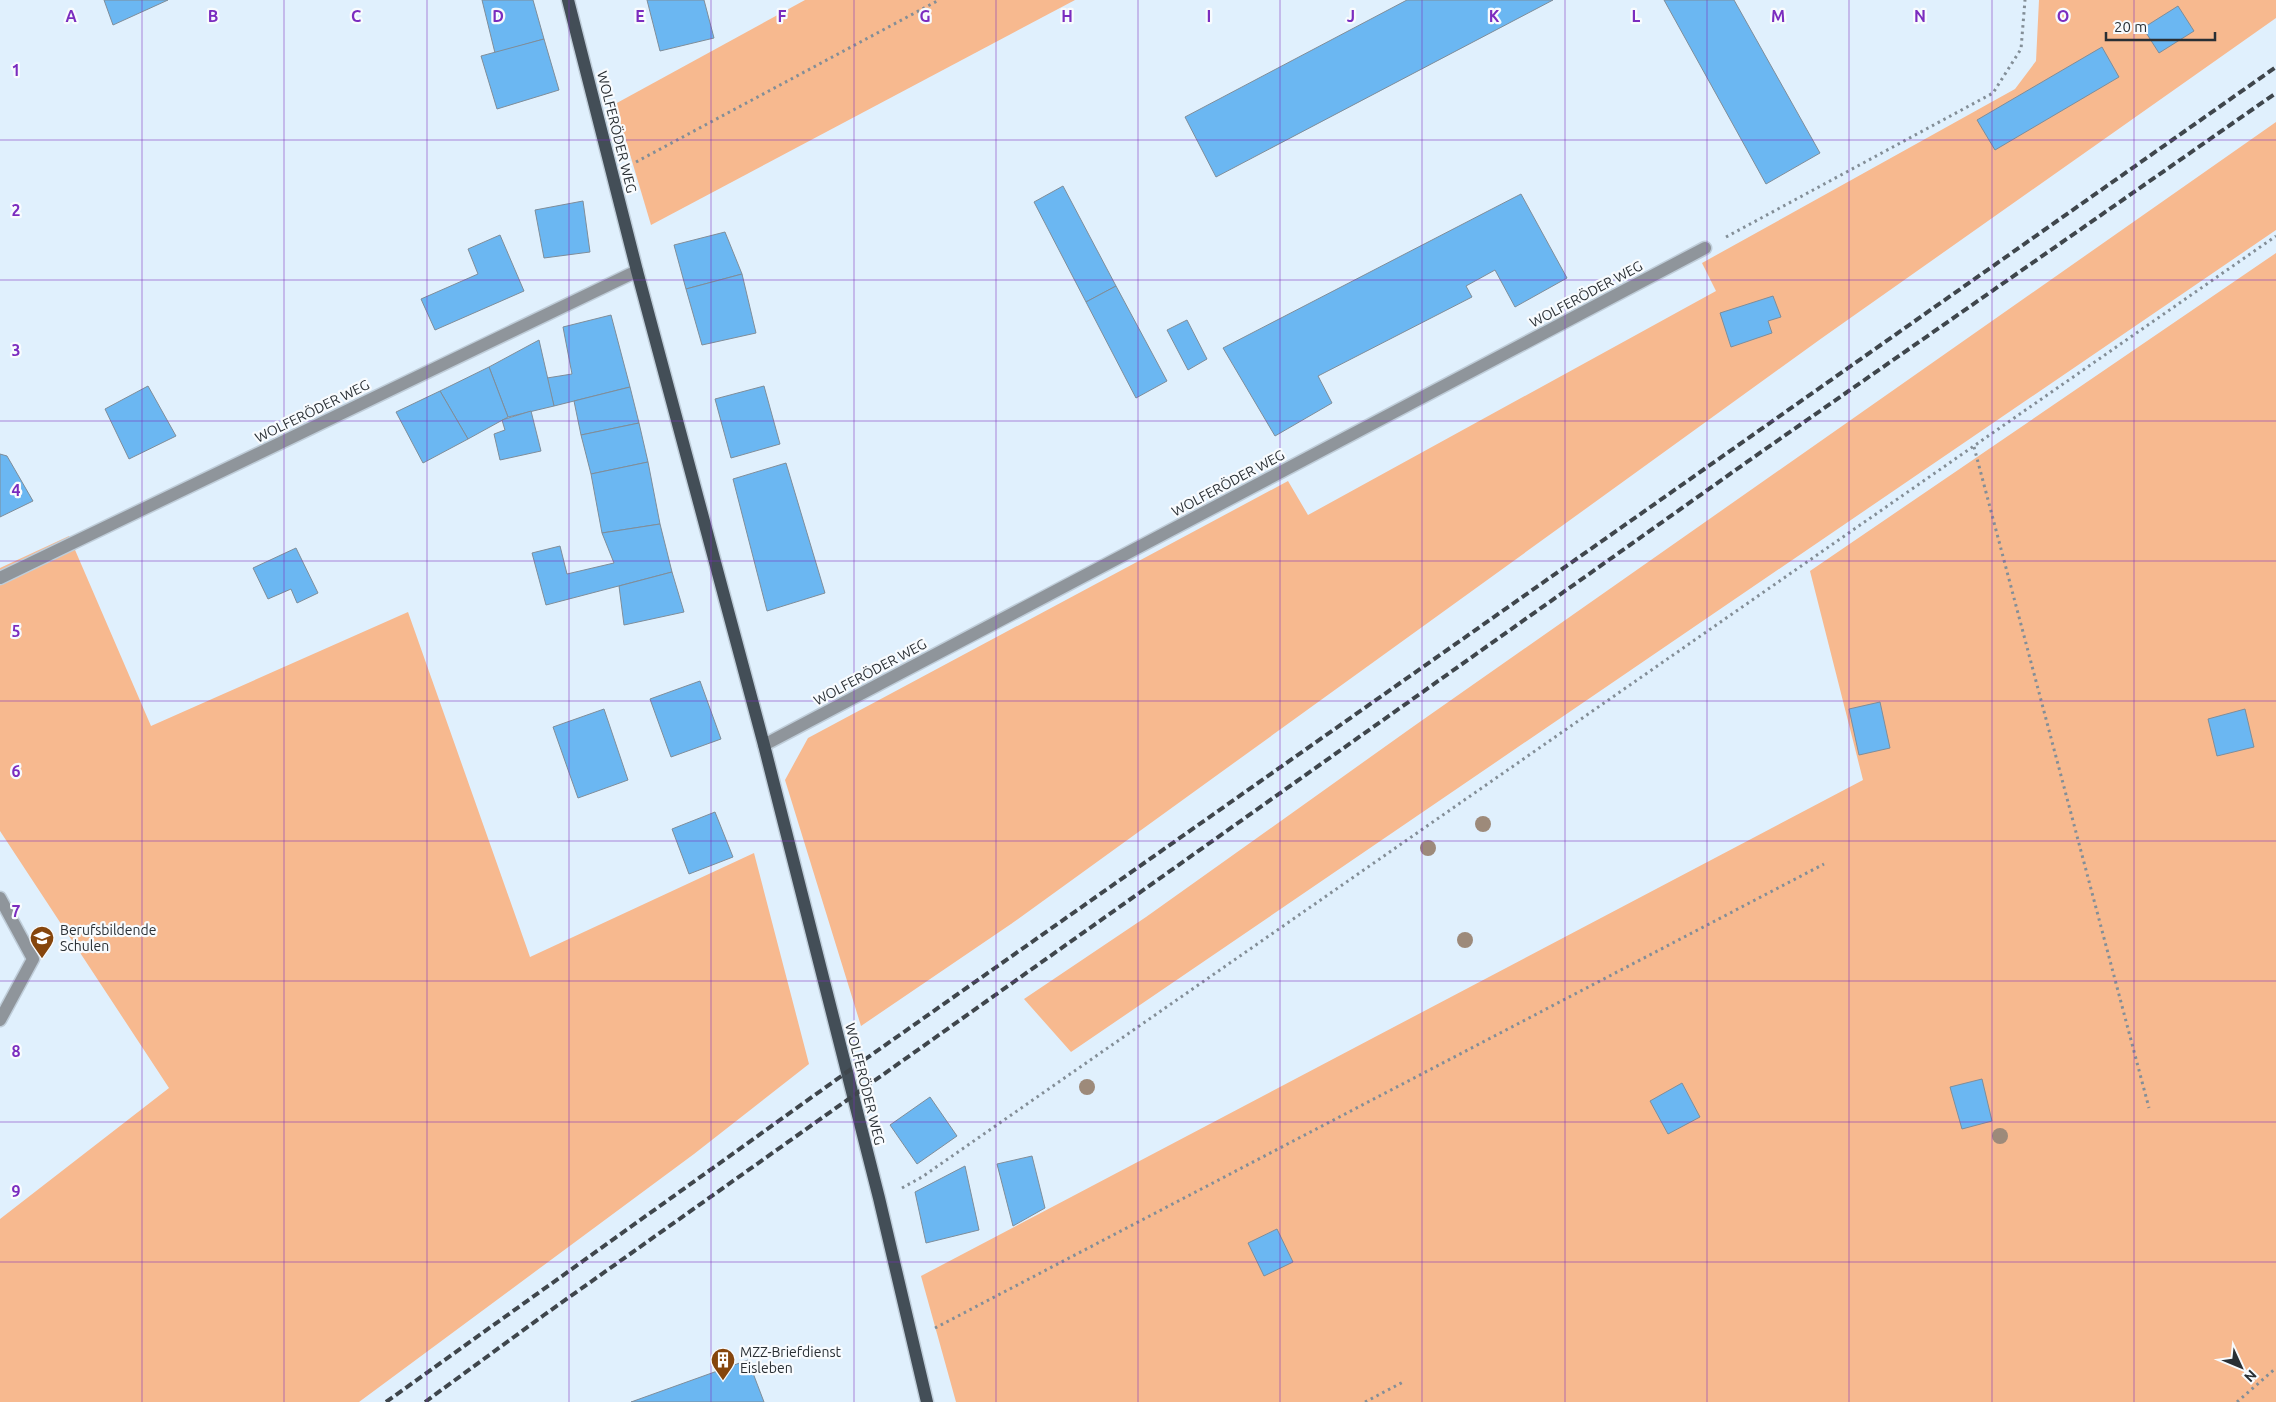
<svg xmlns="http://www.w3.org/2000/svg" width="2276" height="1402" font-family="Ubuntu,sans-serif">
  <rect width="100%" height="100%" fill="#e0f0fd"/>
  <g fill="#f7b98f">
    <polygon points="805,0 1075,0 651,225 615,104"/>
    <polygon points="2039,0 2276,0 2276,18 1822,338 1011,924 861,1026 785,780 808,738 1288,481 1308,515 1716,291 1702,263 2015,89 2036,61"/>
    <polygon points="2276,122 2276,230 1071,1052 1024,999 1146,917 1414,726"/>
    <polygon points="2276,253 2276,1402 956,1402 921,1276 1863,780 1810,571"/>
    <polygon points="69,536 151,726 408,612 530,957 754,853 809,1064 694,1154 359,1402 0,1402 0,1219 169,1088 0,831 0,568"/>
  </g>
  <g fill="#6bb7f2" stroke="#7f8d99">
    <polygon points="104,0 168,0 113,25"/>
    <polygon points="482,0 533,0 544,39 495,53"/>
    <polygon points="647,0 704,0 714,38 660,51"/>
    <polygon points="1407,0 1553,0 1216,177 1185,117"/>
    <polygon points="1664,0 1734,0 1820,153 1766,184"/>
    <polygon points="2178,6 2194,31 2159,53 2143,28"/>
    <polygon points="544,39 559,90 497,109 481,56"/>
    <polygon points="2102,47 2119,77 1995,150 1977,120"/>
    <polygon points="1063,186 1116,286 1086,302 1034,202"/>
    <polygon points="1521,194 1567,278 1515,307 1495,270 1466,286 1472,297 1318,376 1332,403 1275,436 1223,348"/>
    <polygon points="583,201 590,252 544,258 535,210"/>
    <polygon points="725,232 742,274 686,289 674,245"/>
    <polygon points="500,235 524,291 435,330 421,299 478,274 468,249"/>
    <polygon points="742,274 756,333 702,345 686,289"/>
    <polygon points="1116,286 1167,381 1136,398 1086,302"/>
    <polygon points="1773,296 1781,317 1768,321 1772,333 1731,347 1720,313"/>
    <polygon points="611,315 630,387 554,406 547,378 572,374 563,327"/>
    <polygon points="1187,320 1207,359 1188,370 1167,330"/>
    <polygon points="539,340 554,406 508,417 489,367"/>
    <polygon points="489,367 508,417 468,439 440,391"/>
    <polygon points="148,386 176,436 129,459 105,409"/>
    <polygon points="764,386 780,444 731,458 715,399"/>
    <polygon points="630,387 639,423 581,435 574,401"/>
    <polygon points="440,391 468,439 423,463 396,412"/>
    <polygon points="531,411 541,451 500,460 494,434 505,430 502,420"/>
    <polygon points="639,423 648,462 591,474 581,435"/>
    <polygon points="0,454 7,456 33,501 0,517"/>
    <polygon points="648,462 660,524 602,533 591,474"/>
    <polygon points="786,463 825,593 767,611 733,479"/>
    <polygon points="660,524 672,572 546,605 532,553 560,546 567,574 614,563 602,533"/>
    <polygon points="296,548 318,593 297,603 291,589 268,599 253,568"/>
    <polygon points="672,572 684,612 624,625 619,586"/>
    <polygon points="700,681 721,739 671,757 650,699"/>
    <polygon points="1880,702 1890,748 1859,755 1849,709"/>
    <polygon points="604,709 628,780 578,798 553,727"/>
    <polygon points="2245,709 2254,747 2217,756 2208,719"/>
    <polygon points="715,812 733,857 689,874 672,829"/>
    <polygon points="1982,1079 1992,1121 1962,1129 1950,1087"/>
    <polygon points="1682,1083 1700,1117 1668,1134 1650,1101"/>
    <polygon points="930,1097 957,1136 917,1164 890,1125"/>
    <polygon points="1032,1156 1045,1208 1013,1226 997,1164"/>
    <polygon points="965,1166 979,1230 926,1243 915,1192"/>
    <polygon points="1277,1229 1293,1262 1264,1276 1248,1243"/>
    <polygon points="748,1360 764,1402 631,1402"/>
  </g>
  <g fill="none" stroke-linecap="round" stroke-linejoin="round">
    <defs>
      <g id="minor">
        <polyline points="0,578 637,271"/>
        <polyline points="764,745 1705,248"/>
        <polyline points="0,898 33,959 0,1020"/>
      </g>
      <polyline id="major" points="568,0 637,271 764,745 879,1198 927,1402"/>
    </defs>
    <use href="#minor" stroke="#bfcdd9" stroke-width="15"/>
    <use href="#major" stroke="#bfcdd9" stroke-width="15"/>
    <g stroke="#838e97" stroke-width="3" stroke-dasharray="2.5 4" stroke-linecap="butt">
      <polyline points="636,162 939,0"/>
      <polyline points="1726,237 1993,93 2021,49 2025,0"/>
      <polyline points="1974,447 2149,1108"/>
      <polyline points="902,1188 922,1177 2276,236"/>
      <polyline points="935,1328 1824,864"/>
      <polyline points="1365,1402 1405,1381"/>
      <polyline points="2237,1402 2276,1368"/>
    </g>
    <use href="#minor" stroke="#8f959b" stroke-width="12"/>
    <use href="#major" stroke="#434e57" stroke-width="12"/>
    <g stroke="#3f464c" stroke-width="4" stroke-dasharray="8 4" stroke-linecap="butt">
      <polyline points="386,1402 847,1072 2276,67"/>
      <polyline points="425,1402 544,1315 1754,457 2276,93"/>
    </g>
  </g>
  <g fill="#9d8a7a">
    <circle cx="1483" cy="824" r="8"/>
    <circle cx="1428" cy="848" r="8"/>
    <circle cx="1465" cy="940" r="8"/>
    <circle cx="1087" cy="1087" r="8"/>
    <circle cx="2000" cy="1136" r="8"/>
  </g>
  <path fill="none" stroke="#7b2cbf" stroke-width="1" stroke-opacity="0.55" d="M 142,0 L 142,1402M 284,0 L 284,1402M 427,0 L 427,1402M 569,0 L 569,1402M 711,0 L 711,1402M 854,0 L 854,1402M 996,0 L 996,1402M 1138,0 L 1138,1402M 1280,0 L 1280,1402M 1422,0 L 1422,1402M 1565,0 L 1565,1402M 1707,0 L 1707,1402M 1849,0 L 1849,1402M 1992,0 L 1992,1402M 2134,0 L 2134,1402M 0,140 L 2276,140M 0,280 L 2276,280M 0,421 L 2276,421M 0,561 L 2276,561M 0,701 L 2276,701M 0,841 L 2276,841M 0,981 L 2276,981M 0,1122 L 2276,1122M 0,1262 L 2276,1262"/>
  <defs>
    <symbol id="school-pin" viewBox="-11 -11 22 30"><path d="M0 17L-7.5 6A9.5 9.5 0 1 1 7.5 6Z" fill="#86460d" stroke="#f8fbfe"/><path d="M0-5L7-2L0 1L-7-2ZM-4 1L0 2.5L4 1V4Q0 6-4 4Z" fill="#fff"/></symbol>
    <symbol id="building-pin" viewBox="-11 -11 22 30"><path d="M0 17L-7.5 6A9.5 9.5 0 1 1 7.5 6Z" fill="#86460d" stroke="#f8fbfe"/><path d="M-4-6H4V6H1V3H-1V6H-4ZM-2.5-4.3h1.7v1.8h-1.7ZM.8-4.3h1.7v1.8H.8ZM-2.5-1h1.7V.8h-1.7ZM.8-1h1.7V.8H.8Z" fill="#fff"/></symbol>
  </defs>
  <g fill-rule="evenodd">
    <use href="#school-pin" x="28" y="924" width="28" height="38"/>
    <use href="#building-pin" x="709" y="1346" width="28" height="38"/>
  </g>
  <g text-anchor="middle" stroke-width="4.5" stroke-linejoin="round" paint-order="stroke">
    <g font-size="14" fill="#292f34" stroke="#f8fbfe">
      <text transform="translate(617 132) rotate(76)" y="5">WOLFERÖDER WEG</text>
      <text transform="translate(1586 294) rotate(-28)" y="5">WOLFERÖDER WEG</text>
      <text transform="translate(312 411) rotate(-26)" y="5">WOLFERÖDER WEG</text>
      <text transform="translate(1228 483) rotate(-28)" y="5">WOLFERÖDER WEG</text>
      <text transform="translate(870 672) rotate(-28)" y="5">WOLFERÖDER WEG</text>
      <text transform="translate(865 1084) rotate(76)" y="5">WOLFERÖDER WEG</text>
    </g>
    <g font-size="14" fill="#292f34" stroke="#f8fbfe" text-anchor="start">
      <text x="60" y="935">Berufsbildende<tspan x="60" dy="16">Schulen</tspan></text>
      <text x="740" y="1357">MZZ-Briefdienst<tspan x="740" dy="16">Eisleben</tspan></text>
    </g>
  </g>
  <g font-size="16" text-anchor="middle" font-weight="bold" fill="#7b2cbf" stroke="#f8fbfe" stroke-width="4.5" stroke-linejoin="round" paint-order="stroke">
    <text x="71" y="22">A</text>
    <text x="213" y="22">B</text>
    <text x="356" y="22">C</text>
    <text x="498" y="22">D</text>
    <text x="640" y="22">E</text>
    <text x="782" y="22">F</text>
    <text x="925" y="22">G</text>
    <text x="1067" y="22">H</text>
    <text x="1209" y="22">I</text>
    <text x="1351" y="22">J</text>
    <text x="1494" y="22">K</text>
    <text x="1636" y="22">L</text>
    <text x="1778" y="22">M</text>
    <text x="1920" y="22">N</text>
    <text x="2063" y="22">O</text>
    <text x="16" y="76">1</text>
    <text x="16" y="216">2</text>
    <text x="16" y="356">3</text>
    <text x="16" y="496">4</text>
    <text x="16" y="637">5</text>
    <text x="16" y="777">6</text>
    <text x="16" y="917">7</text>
    <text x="16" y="1057">8</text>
    <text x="16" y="1197">9</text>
  </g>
  <g transform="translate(2241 1367) rotate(134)" stroke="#f8fbfe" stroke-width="4" paint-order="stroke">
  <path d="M0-4L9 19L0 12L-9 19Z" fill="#292f34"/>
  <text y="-8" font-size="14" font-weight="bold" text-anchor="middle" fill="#292f34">N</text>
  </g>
  <path d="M2106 32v8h109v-8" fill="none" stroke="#292f34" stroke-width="2.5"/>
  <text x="2114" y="32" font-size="15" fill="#292f34" stroke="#f8fbfe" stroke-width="4" paint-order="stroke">20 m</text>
</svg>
